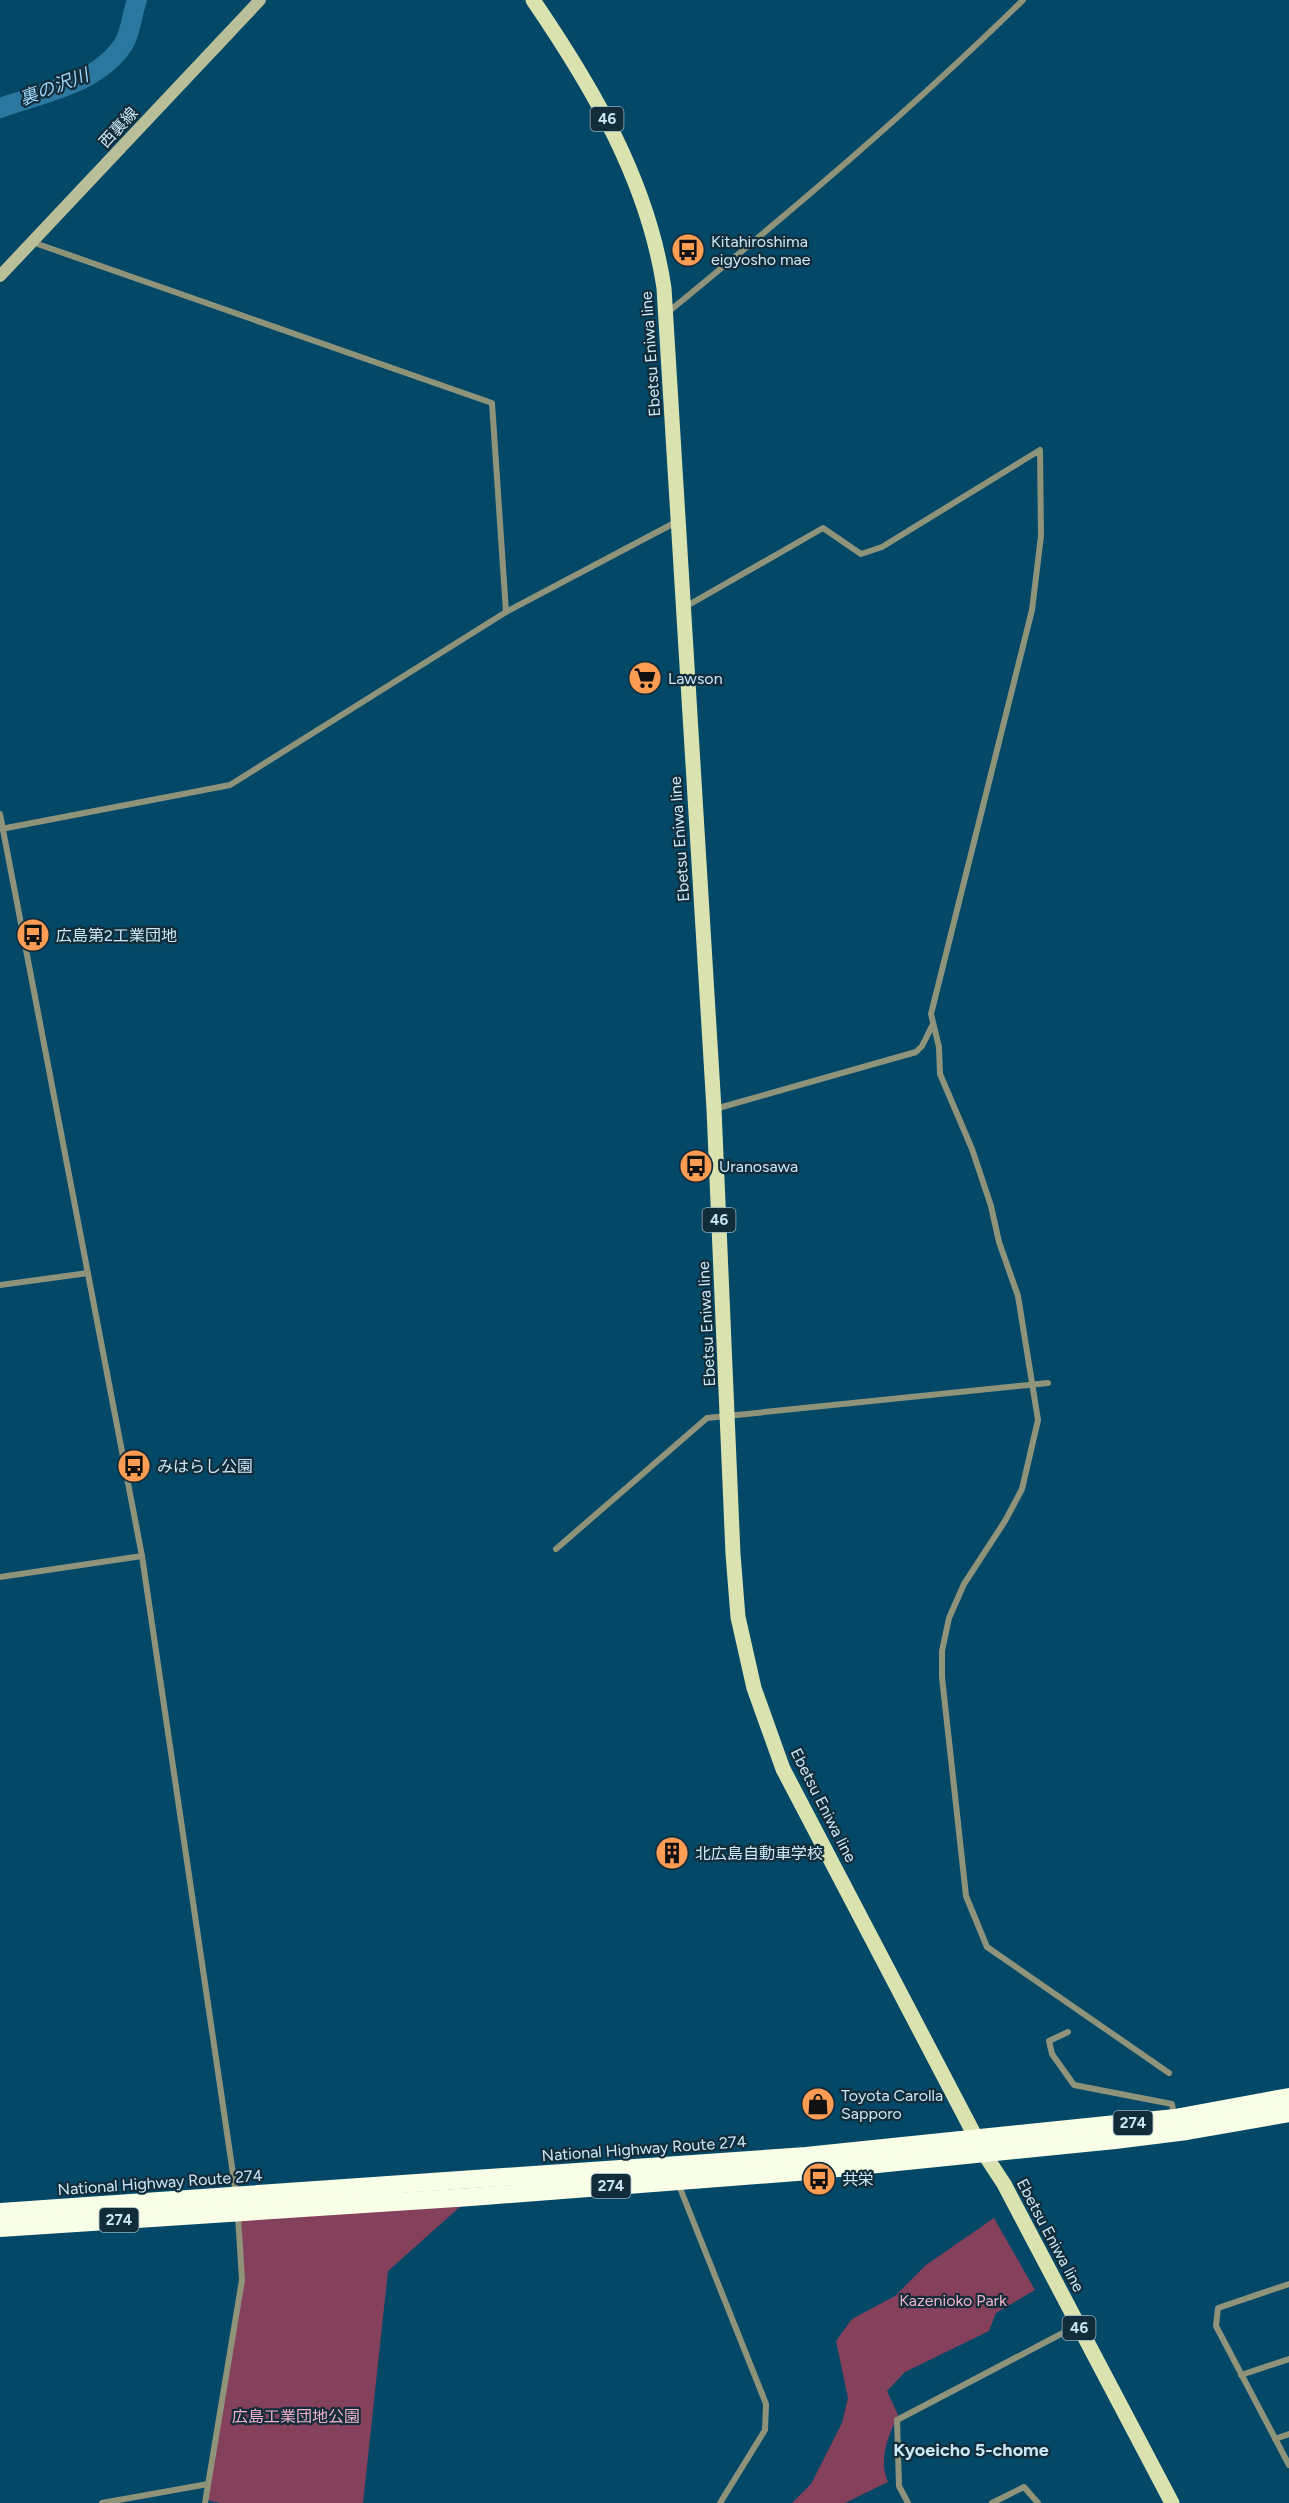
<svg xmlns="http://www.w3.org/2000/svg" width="1289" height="2503" font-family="Figtree,'Noto Sans JP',sans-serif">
  <rect width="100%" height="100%" fill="#034866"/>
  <g fill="#85405c">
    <polygon points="471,2197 388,2271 363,2503 221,2503 206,2500 242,2280 238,2212"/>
    <path d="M 994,2218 L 1035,2290 L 996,2313 L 989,2331 L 905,2372 L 887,2391 L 898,2415 C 888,2437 878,2459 888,2482 L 845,2503 L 792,2503 L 811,2484 L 842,2423 L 848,2398 L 836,2341 L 852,2319 L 895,2296 L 926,2265 Z"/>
  </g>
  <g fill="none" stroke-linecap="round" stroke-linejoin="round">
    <path stroke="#2a779f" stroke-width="20" d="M 0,108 C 42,93 97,84 123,45 C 131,33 132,13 137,0"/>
    <g stroke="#8f937a" stroke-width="6">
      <path d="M 667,313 C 789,213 911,110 1023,0"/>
      <polyline points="685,607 823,528 861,554 882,547 1040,450 1041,536 1032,610 931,1014 939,1047 940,1074 972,1149 991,1206 999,1242 1018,1296 1038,1420 1022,1489 1005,1521 964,1584 949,1618 942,1651 942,1677 966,1896 987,1947 1169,2073"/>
      <polyline points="506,612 678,521"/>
      <polyline points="0,814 142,1556 236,2194"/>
      <polyline points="1,829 230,785 506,612 492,403 32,242"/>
      <polyline points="715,1109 916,1052 922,1046 933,1024"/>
      <polyline points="0,1285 88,1273"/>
      <polyline points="556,1549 707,1418 1048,1383"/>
      <polyline points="0,1577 142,1556"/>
      <polyline points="1068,2032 1049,2041 1052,2054 1074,2085 1172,2104 1174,2116"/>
      <polyline points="678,2183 766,2404 765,2430 720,2503"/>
      <polyline points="1289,2284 1218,2308 1216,2326 1289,2465"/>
      <polyline points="1241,2375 1289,2359"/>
      <polyline points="1275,2439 1289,2434"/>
      <polyline points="102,2503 208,2484"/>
      <polyline points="205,2503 242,2280 238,2216"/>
      <polyline points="908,2503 899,2486 897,2420 1078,2325"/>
      <polyline points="992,2503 1024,2487 1038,2503"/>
    </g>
    <polyline stroke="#b9c099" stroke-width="12" points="0,276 260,0"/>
    <path stroke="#dae3b0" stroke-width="15" d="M 533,0 C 593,88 648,181 664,288 L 714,1109 L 733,1554 L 738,1617 L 754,1688 L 783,1769 L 985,2155 L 1004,2184 L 1172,2503"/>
    <g stroke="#f9fee6" stroke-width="18">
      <polyline points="0,2212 806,2156 1175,2118 1289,2097"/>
      <polyline points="0,2228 471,2197 809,2171 1115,2140 1187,2131 1289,2113"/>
    </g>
  </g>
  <defs>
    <symbol id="bus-disc" viewBox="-11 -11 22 22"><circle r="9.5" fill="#fd9d54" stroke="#132c3a"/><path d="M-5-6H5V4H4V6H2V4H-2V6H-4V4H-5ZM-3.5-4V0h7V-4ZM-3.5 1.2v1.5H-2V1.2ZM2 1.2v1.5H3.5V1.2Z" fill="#111"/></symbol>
    <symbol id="supermarket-disc" viewBox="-11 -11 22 22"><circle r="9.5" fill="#fd9d54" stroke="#132c3a"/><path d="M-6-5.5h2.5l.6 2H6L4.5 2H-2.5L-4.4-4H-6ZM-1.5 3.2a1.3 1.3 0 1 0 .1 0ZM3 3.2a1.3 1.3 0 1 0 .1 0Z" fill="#111"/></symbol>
    <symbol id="building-disc" viewBox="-11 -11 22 22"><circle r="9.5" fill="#fd9d54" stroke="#132c3a"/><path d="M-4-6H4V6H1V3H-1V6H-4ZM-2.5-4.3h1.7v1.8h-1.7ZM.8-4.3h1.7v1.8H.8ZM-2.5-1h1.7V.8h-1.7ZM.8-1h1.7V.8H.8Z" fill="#111"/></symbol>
    <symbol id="shop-disc" viewBox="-11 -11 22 22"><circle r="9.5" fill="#fd9d54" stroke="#132c3a"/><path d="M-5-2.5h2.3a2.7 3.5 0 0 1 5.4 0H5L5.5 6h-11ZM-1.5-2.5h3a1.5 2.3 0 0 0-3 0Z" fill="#111"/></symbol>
  </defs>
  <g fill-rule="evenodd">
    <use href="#bus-disc" x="669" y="231" width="38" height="38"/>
    <use href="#supermarket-disc" x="626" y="659" width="38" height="38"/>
    <use href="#bus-disc" x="14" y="916" width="38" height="38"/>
    <use href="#bus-disc" x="677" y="1147" width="38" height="38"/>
    <use href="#bus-disc" x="115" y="1447" width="38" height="38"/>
    <use href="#building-disc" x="653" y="1834" width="38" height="38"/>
    <use href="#shop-disc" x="799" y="2085" width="38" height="38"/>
    <use href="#bus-disc" x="800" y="2160" width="38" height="38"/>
  </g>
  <g text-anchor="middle" stroke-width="4.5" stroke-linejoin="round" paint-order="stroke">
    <g fill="#132c3a" stroke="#94b0c0" stroke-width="1.5">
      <rect x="590.5" y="107" width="33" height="24" rx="4.5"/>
      <rect x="702.5" y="1208" width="33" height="24" rx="4.5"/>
      <rect x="1113.5" y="2111" width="39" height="24" rx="4.5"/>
      <rect x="591.5" y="2174" width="39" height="24" rx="4.5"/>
      <rect x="99.5" y="2208" width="39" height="24" rx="4.5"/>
      <rect x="1062.5" y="2316" width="33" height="24" rx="4.5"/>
    </g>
    <g font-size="15" font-weight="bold" fill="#cbe8fa">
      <text x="607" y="124">46</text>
      <text x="719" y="1225">46</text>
      <text x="1133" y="2128">274</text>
      <text x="611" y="2191">274</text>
      <text x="119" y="2225">274</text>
      <text x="1079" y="2333">46</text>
    </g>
    <g font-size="16" fill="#cbe8fa" stroke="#132c3a">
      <text transform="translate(118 127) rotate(-47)" y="6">西裏線</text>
      <text transform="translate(650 354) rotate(-94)" y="6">Ebetsu Eniwa line</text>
      <text transform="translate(679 839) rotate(-94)" y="6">Ebetsu Eniwa line</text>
      <text transform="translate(706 1324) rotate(-93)" y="6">Ebetsu Eniwa line</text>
      <text transform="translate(824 1805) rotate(63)" y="6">Ebetsu Eniwa line</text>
      <text transform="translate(644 2148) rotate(-4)" y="6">National Highway Route 274</text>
      <text transform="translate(160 2182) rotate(-4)" y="6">National Highway Route 274</text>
      <text transform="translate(1051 2235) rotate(62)" y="6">Ebetsu Eniwa line</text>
    </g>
    <g font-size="16" fill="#cbe8fa" stroke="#132c3a" text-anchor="start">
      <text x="711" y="247">Kitahiroshima<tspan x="711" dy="18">eigyosho mae</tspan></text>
      <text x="668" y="684">Lawson</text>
      <text x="56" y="941">広島第2工業団地</text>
      <text x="719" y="1172">Uranosawa</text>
      <text x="157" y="1472">みはらし公園</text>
      <text x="695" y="1859">北広島自動車学校</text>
      <text x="841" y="2101">Toyota Carolla<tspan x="841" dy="18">Sapporo</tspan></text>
      <text x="842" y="2185">共栄</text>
    </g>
    <g font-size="16" fill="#f0b2c8" stroke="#132c3a">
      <text x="953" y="2306">Kazenioko Park</text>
      <text x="296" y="2422">広島工業団地公園</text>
    </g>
    <g font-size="18" font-style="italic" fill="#9dd6f9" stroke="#132c3a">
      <text transform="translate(54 87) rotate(-21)" y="6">裏の沢川</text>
    </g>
    <g font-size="18" font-weight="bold" fill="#cbe8fa" stroke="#132c3a">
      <text x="971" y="2456">Kyoeicho 5-chome</text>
    </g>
  </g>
</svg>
